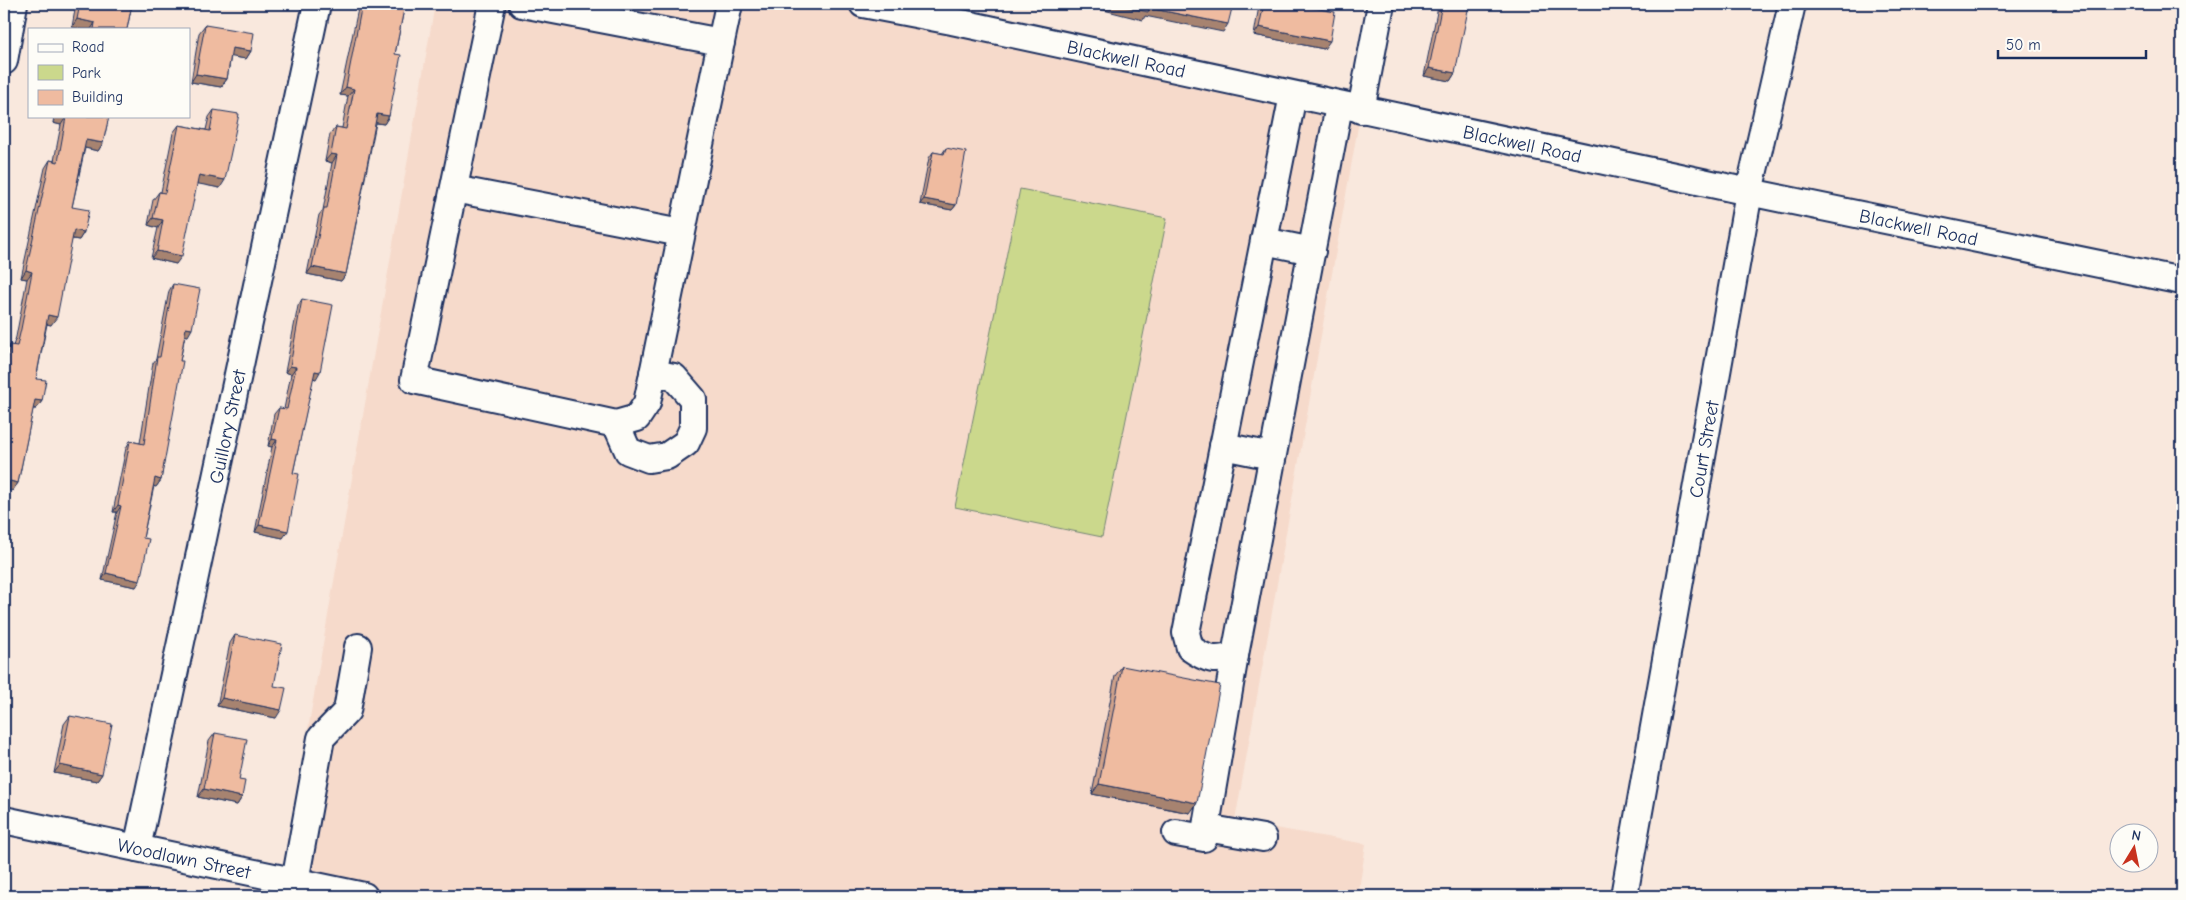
<svg xmlns="http://www.w3.org/2000/svg" width="2186" height="900" font-family="'Comic Neue',sans-serif">
  <rect width="100%" height="100%" fill="#f9e8dd"/>
  <filter id="ink" filterUnits="userSpaceOnUse"><feTurbulence type="fractalNoise" baseFrequency=".02" numOctaves="2"/><feDisplacementMap in="SourceGraphic" scale="10" xChannelSelector="R" yChannelSelector="G"/><feConvolveMatrix kernelMatrix="1 2 1 2 8 2 1 2 1" color-interpolation-filters="sRGB"/></filter>
  <g filter="url(#ink)">
    <polygon fill="#f6dacb" points="435,4 863,4 1361,110 1235,821 1366,844 1358,896 364,896 282,878"/>
    <polygon fill="#cbd88c" stroke="#738475" points="1020,189 1167,218 1102,537 955,507"/>
    <g fill="none" stroke-linecap="round" stroke-linejoin="round">
      <defs>
        <g id="minor">
          <polyline points="492,4 414,380 616,424 637,418 647,403 721,42"/>
          <polyline points="522,4 721,42 729,4"/>
          <path id="s1" d="M 863,4 L 952,21 L 1749,192 L 2182,281"/>
          <polyline points="4,61 14,4"/>
          <path d="M 1293,95 L 1186,633 L 1190,648 C 1207,660 1215,662 1235,655 L 1339,106"/>
          <polyline points="1361,110 1381,4"/>
          <polyline points="454,189 681,233"/>
          <polyline points="1264,241 1312,251"/>
          <polyline points="616,424 628,451 649,459 667,456 686,443 693,428 693,399 674,377 653,373"/>
          <polyline points="1223,446 1272,456"/>
          <path id="s2" d="M 4,820 L 364,896"/>
          <polyline points="1206,828 1263,838"/>
          <polyline points="1176,833 1204,838 1235,655"/>
          <path id="s3" d="M 137,848 L 317,4"/>
          <polyline points="295,882 321,738 347,711 358,647"/>
          <path id="s4" d="M 1624,896 L 1749,192 L 1792,4"/>
        </g>
      </defs>
      <use href="#minor" stroke="#1b2f5e" stroke-width="30"/>
      <use href="#minor" stroke="#fdfcf7" stroke-width="26"/>
    </g>
    <g fill="#cea18a" stroke="#1b2f5e">
      <polygon points="76,4 132,4 127,29 81,29 72,27"/>
      <polygon points="359,4 405,4 395,54 389,116 384,124 376,123 346,274 341,281 307,274 319,215 323,210 332,163 325,161 330,134 336,127 342,128 348,96 340,95"/>
      <polygon points="1261,4 1293,4 1324,49 1254,35 1259,6"/>
      <polygon points="1440,4 1465,4 1455,73 1450,81 1424,76 1438,7"/>
      <polygon points="205,25 251,51 246,59 231,56 227,79 221,87 191,82 199,33"/>
      <polygon points="214,110 220,188 197,183 176,264 151,258 158,228 148,225 153,200 159,192 161,192 173,133 179,125 206,130 209,117"/>
      <polygon points="54,116 109,116 103,143 98,151 85,148 72,207 84,232 79,240 72,239 51,325 47,324 36,379 42,401 36,409 33,409 18,483 12,491 9,490 4,516 4,353 10,345 13,346 16,337 27,279 21,278 45,168 50,160 54,161 61,125 53,123"/>
      <polygon points="946,148 956,205 952,210 920,204 929,158 933,152 942,154"/>
      <polygon points="173,284 188,336 185,335 180,361 161,480 156,487 154,486 143,538 136,587 102,580 117,512 113,512 126,448 130,441 140,443 153,363 156,359 169,291"/>
      <polygon points="302,299 316,379 313,378 293,473 283,538 255,532 272,447 268,446 274,414 279,408 284,409 291,374 285,372 298,306"/>
      <polygon points="235,635 276,718 217,706 230,643"/>
      <polygon points="1122,666 1190,813 1092,794 1115,676"/>
      <polygon points="70,716 102,774 97,781 54,773 64,724"/>
      <polygon points="215,733 239,780 242,797 237,805 198,797 209,741"/>
    </g>
    <g fill="#a78370" stroke="#1b2f5e">
      <polygon points="1089,4 1114,4 1149,8 1228,24 1223,32 1145,16 1143,20 1088,6"/>
      <polygon points="77,19 95,23 91,29 81,29 72,27"/>
      <polygon points="1259,27 1330,41 1324,49 1254,35"/>
      <polygon points="232,48 251,51 246,59 227,56"/>
      <polygon points="1429,68 1455,73 1450,81 1424,76"/>
      <polygon points="196,74 227,79 221,87 191,82"/>
      <polygon points="346,87 354,89 348,96 340,95"/>
      <polygon points="377,114 389,116 384,124 372,122"/>
      <polygon points="58,116 66,117 61,125 53,123"/>
      <polygon points="86,140 103,143 98,151 81,147"/>
      <polygon points="331,154 337,155 332,163 325,161"/>
      <polygon points="199,175 225,180 220,188 194,183"/>
      <polygon points="924,199 956,205 952,210 920,204"/>
      <polygon points="153,218 163,220 158,228 148,225"/>
      <polygon points="74,230 84,232 79,240 68,238"/>
      <polygon points="157,251 182,256 176,264 151,258"/>
      <polygon points="312,267 346,274 341,281 307,274"/>
      <polygon points="26,270 32,272 27,279 21,278"/>
      <polygon points="48,315 57,317 51,325 43,323"/>
      <polygon points="186,328 192,329 188,336 182,335"/>
      <polygon points="290,366 296,367 291,374 285,372"/>
      <polygon points="315,371 320,372 316,379 310,377"/>
      <polygon points="35,400 42,401 36,409 29,408"/>
      <polygon points="272,439 277,440 272,447 268,446"/>
      <polygon points="155,478 161,480 156,487 151,485"/>
      <polygon points="10,481 18,483 12,491 5,489"/>
      <polygon points="118,505 121,506 117,512 113,512"/>
      <polygon points="259,525 288,531 283,538 255,532"/>
      <polygon points="106,573 140,581 136,587 102,580"/>
      <polygon points="222,698 281,710 276,718 217,706"/>
      <polygon points="60,765 102,774 97,781 54,773"/>
      <polygon points="1099,784 1197,803 1190,813 1092,794"/>
      <polygon points="204,789 242,797 237,805 198,797"/>
    </g>
    <g fill="#efbba0" stroke="#1b2f5e">
      <polygon points="80,4 132,4 127,29 94,29 95,23 77,19"/>
      <polygon points="362,4 405,4 395,54 401,55 389,116 377,114 346,274 312,267 324,208 327,208 337,155 331,154 336,127 346,129 354,89 346,87"/>
      <polygon points="1114,4 1233,4 1228,24 1149,8 1148,12"/>
      <polygon points="1264,4 1293,4 1335,12 1330,41 1259,27"/>
      <polygon points="1442,4 1465,4 1469,5 1455,73 1429,68"/>
      <polygon points="205,25 254,33 251,51 232,48 227,79 196,74"/>
      <polygon points="214,110 239,114 225,180 199,175 182,256 157,251 163,220 153,218 159,192 165,193 179,125 210,131"/>
      <polygon points="62,116 109,116 103,143 86,140 72,207 89,210 84,232 74,230 57,317 48,315 36,379 46,380 42,401 35,400 18,483 10,481 4,516 4,377 10,345 17,346 21,329 32,272 26,270 50,160 58,162 66,117"/>
      <polygon points="946,148 966,152 956,205 924,199 933,152 944,154"/>
      <polygon points="173,284 200,289 192,329 186,328 180,361 183,361 161,480 155,478 143,538 149,539 140,581 106,573 121,506 118,505 130,441 144,444 157,357 160,357"/>
      <polygon points="302,299 333,305 320,372 315,371 293,473 299,474 288,531 259,525 277,440 272,439 279,408 287,409 296,367 290,366"/>
      <polygon points="235,635 282,644 274,686 286,688 281,710 222,698"/>
      <polygon points="1122,666 1220,685 1197,803 1099,784"/>
      <polygon points="70,716 112,724 102,774 60,765"/>
      <polygon points="215,733 247,739 239,780 245,781 242,797 204,789"/>
    </g>
  </g>
  <g text-anchor="middle" stroke-width="5" stroke-linejoin="round" paint-order="stroke">
    <g font-size="19" fill="#1b2f5e" stroke="#fdfcf7">
      <text dy="7" stroke="none"><textPath href="#s1" startOffset="269">Blackwell Road</textPath></text>
      <text dy="7" stroke="none"><textPath href="#s1" startOffset="674">Blackwell Road</textPath></text>
      <text dy="7" stroke="none"><textPath href="#s1" startOffset="1079">Blackwell Road</textPath></text>
      <text dy="7" stroke="none"><textPath href="#s3" startOffset="431">Guillory Street</textPath></text>
      <text dy="7" stroke="none"><textPath href="#s4" startOffset="454">Court Street</textPath></text>
      <text dy="7" stroke="none"><textPath href="#s2" startOffset="184">Woodlawn Street</textPath></text>
    </g>
  </g>
  <rect width="2186" height="900" fill="none" stroke="#fdfcf7" stroke-width="20"/>
  <rect x="10" y="10" width="2166" height="880" fill="none" stroke="#1b2f5e" stroke-width="2" filter="url(#ink)"/>
  <rect x="28" y="28" width="162" height="90" fill="#fdfcf7" stroke="#a3aaba"/>
  <rect x="38" y="44" width="25" height="8" fill="#fdfcf7" stroke="#a3aaba"/>
  <text x="72" y="52" font-size="15" fill="#1b2f5e">Road</text>
  <rect x="38" y="65" width="25" height="15" fill="#cbd88c" stroke="#a3aaba"/>
  <text x="72" y="78" font-size="15" fill="#1b2f5e">Park</text>
  <rect x="38" y="90" width="25" height="15" fill="#efbba0" stroke="#a3aaba"/>
  <text x="72" y="102" font-size="15" fill="#1b2f5e">Building</text>
  <g transform="translate(2134 848) rotate(10)"><circle r="24" fill="#fdfcf7" stroke="#a3aaba"/>
  <path d="M0-4L9 19L0 12L-9 19Z" fill="#c8321e"/>
  <text y="-8" font-size="14" font-weight="bold" text-anchor="middle" fill="#1b2f5e">N</text>
  </g>
  <path d="M1998 50v8h148v-8" fill="none" stroke="#1b2f5e" stroke-width="2.5"/>
  <text x="2006" y="50" font-size="15" fill="#1b2f5e" stroke="#fdfcf7" stroke-width="4" paint-order="stroke">50 m</text>
</svg>
